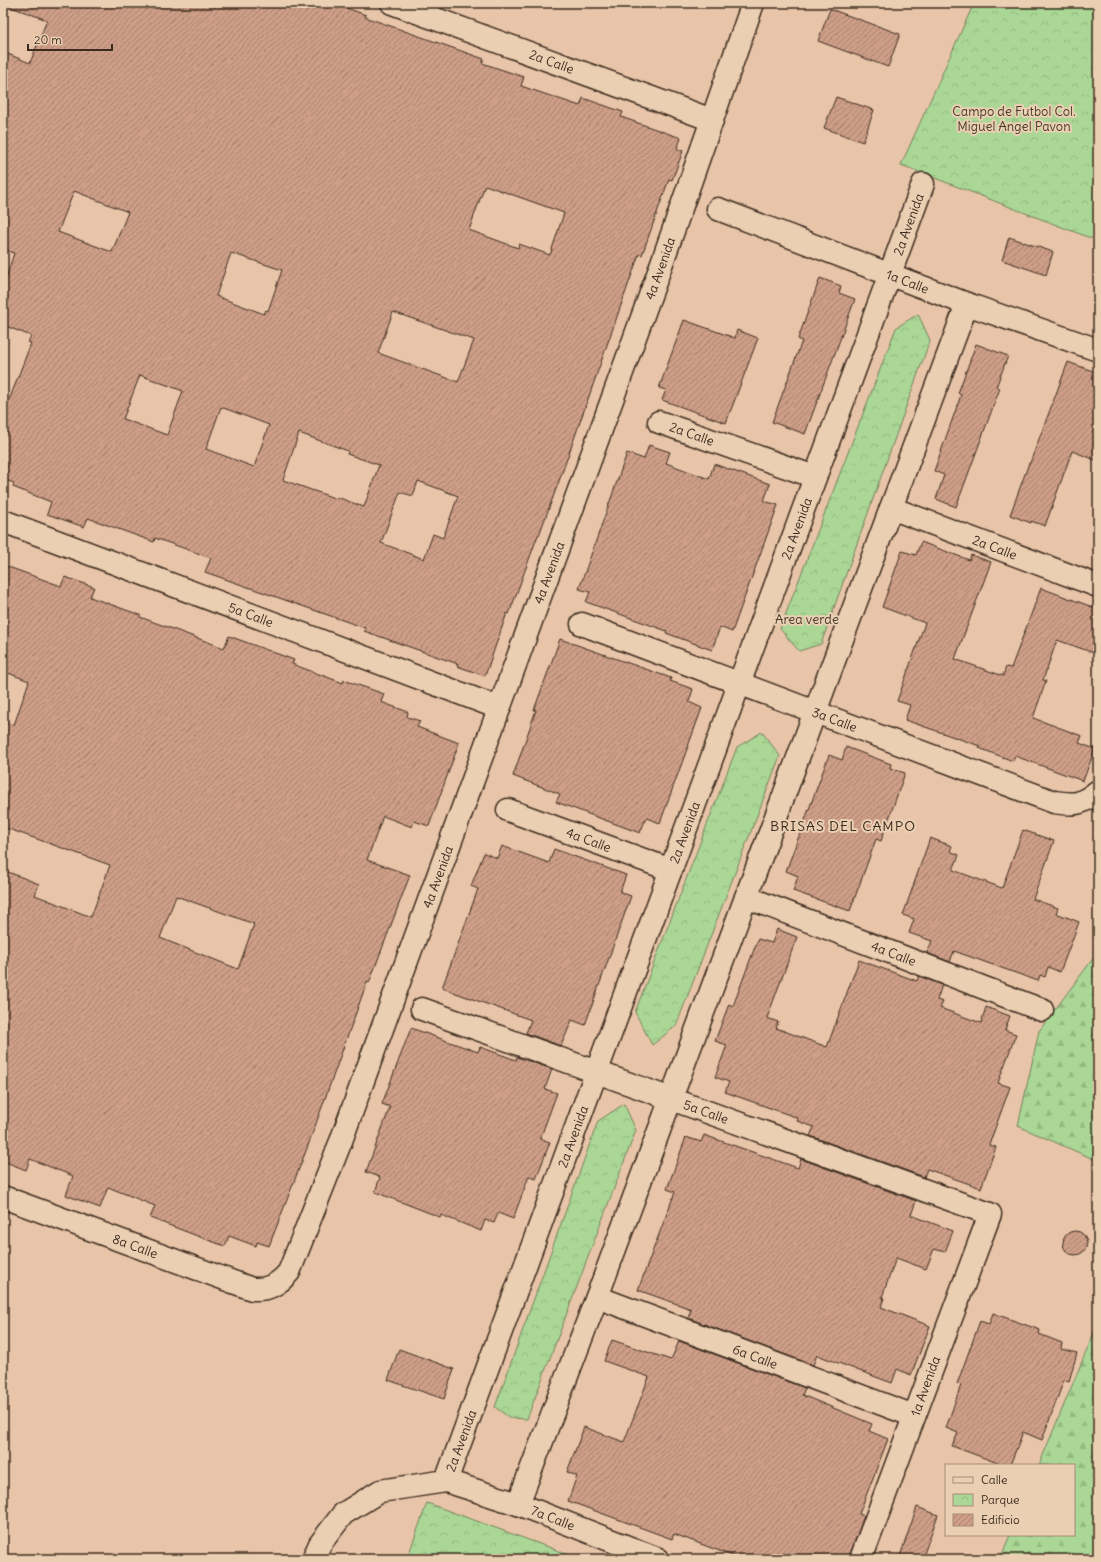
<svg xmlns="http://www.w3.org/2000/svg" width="1101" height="1562" font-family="Delius,sans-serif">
  <defs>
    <pattern id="forest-firs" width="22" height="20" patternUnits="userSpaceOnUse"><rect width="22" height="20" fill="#aad795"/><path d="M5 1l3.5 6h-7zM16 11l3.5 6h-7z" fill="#93b980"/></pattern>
    <pattern id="park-crowns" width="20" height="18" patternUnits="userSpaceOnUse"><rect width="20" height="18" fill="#aad795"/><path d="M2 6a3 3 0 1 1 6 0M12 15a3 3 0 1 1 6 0" fill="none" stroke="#93b980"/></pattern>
    <pattern id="building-hatch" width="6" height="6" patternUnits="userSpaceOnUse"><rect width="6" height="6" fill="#ce9e87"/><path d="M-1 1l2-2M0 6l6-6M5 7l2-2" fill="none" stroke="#a8816e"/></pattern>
  </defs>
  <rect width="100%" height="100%" fill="#e8c5a9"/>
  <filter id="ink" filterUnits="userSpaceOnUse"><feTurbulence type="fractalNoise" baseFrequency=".025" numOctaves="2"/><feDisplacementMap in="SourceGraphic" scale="8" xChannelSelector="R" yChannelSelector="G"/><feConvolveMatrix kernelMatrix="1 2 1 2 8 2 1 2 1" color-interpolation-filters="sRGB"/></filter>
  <g filter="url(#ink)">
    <g fill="url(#forest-firs)" stroke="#72805a">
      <polygon points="1098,952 1098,1161 1018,1126 1039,1031"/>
      <polygon points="1098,1323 1098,1559 1000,1559 1010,1535 1074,1535 1074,1465 1039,1465"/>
    </g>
    <g fill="url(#park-crowns)" stroke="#72805a">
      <polygon points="974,3 1098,3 1098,241 901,165"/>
      <polygon points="918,314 930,340 821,644 799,651 780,629 896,328"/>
      <polygon points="762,732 780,756 676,1026 652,1045 635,1012 737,747"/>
      <polygon points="624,1104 636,1130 527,1419 510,1418 495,1407 598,1121"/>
      <polygon points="427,1503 581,1559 407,1559"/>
    </g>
    <g fill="url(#building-hatch)" stroke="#3b2a1e" fill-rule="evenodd">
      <path d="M 8,3 L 333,3 L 366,15 L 365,17 L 484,59 L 482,63 L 524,77 L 521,86 L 580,106 L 583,98 L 623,112 L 621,117 L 681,138 L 677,149 L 683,151 L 672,180 L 669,179 L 642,255 L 639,254 L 562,473 L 539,535 L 538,535 L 509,614 L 507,613 L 485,676 L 457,666 L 458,664 L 364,631 L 365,628 L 205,572 L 211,558 L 155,538 L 154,542 L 88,518 L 84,527 L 47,514 L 51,502 L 13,487 L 14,483 L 3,479 L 3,416 L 31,343 L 28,342 L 31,336 L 3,325 L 3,288 L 14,253 L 3,249 L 3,52 L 30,63 L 47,20 L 8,6 ZM 485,185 L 564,213 L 550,255 L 519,244 L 518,248 L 469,230 ZM 74,191 L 128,212 L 112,252 L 58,232 ZM 231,253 L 282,270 L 268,311 L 266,310 L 264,314 L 216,296 ZM 393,312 L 474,340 L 458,382 L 378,353 ZM 140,375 L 183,391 L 167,435 L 123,419 ZM 221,407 L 269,425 L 254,467 L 206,449 ZM 299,433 L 348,451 L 347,454 L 379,465 L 364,507 L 337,497 L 337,499 L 283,480 ZM 418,481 L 458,496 L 443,538 L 433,534 L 424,559 L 381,543 L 400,492 L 413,496 Z"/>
      <polygon points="830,9 900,34 888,67 818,41"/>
      <polygon points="836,97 874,110 863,142 824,128"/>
      <polygon points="1009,237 1053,252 1046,275 1002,260"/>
      <polygon points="820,278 841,286 839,293 855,299 805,434 772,422 802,341 798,339"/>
      <polygon points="684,320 735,338 737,330 758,338 726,423 662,400 666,390 659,388"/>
      <polygon points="976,344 1008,356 996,387 1000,388 956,507 936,499 944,475 934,471 961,395 958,393"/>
      <polygon points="1068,362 1098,373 1098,461 1072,451 1045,526 1031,521 1031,523 1010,515 1029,463 1030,463"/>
      <polygon points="649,445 670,452 666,463 709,479 714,464 770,484 764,501 778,505 732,632 720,627 712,650 666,633 667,631 586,602 590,592 579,589 627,453 644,459"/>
      <polygon points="921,542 969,560 971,555 991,562 955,659 1003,676 1006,667 1011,668 1041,588 1098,609 1098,641 1094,653 1057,640 1043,680 1046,681 1033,718 1082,736 1079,743 1095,749 1083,781 1015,756 1013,761 979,748 980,746 905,720 910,705 897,701 925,623 882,607 902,551 916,555"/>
      <path d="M 3,565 L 61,586 L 65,577 L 94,587 L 90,597 L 140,615 L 140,617 L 224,648 L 229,636 L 294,660 L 292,664 L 343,683 L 344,680 L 384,694 L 381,702 L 408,712 L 407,717 L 420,721 L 417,727 L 459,743 L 429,826 L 414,821 L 412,827 L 383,816 L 367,860 L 410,875 L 369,983 L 367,982 L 309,1143 L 269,1246 L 257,1242 L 256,1246 L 229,1236 L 225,1246 L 208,1240 L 150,1218 L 155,1206 L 108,1187 L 100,1208 L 66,1195 L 73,1176 L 30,1159 L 26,1170 L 3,1161 L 3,870 L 39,884 L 35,895 L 91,917 L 110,865 L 3,827 L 3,721 L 14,725 L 29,681 L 3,671 ZM 176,896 L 254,924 L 238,969 L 160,938 Z"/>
      <polygon points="560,639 671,678 670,681 693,689 689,702 702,708 660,823 646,818 640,833 556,802 560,794 513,776 536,710 534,710"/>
      <polygon points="846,747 891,764 890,768 905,773 881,841 876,839 850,911 793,891 798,876 786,871 829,755 842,760"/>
      <polygon points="1023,830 1054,841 1033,899 1058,908 1056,913 1079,922 1060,972 1048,967 1045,977 1040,975 1038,981 954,951 950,962 927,953 932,941 909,933 914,919 903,915 930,838 952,846 950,851 959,855 953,870 1002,888"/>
      <polygon points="502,846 549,863 554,849 626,875 620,892 631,896 585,1025 572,1020 561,1046 526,1033 531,1020 442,988 478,889 471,886 484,853 497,858"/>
      <polygon points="777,929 797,937 767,1018 778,1022 776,1028 827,1047 859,960 917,981 919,976 942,985 937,1000 943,1002 940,1008 981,1023 986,1007 1010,1016 1005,1030 1016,1034 998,1083 1010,1087 989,1145 996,1147 981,1188 927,1169 924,1177 810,1136 814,1127 797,1121 798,1118 725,1092 729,1082 715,1077 727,1045 715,1041 729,1004 733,1006 758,939 772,943"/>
      <polygon points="411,1028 478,1052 480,1047 516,1060 517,1057 552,1069 545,1089 557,1093 540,1139 550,1142 536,1179 529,1176 513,1219 498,1213 494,1223 485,1220 481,1231 441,1215 440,1217 375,1192 380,1177 366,1172 390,1107 382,1104"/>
      <polygon points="704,1135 798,1168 801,1159 916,1201 911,1215 953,1231 945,1252 934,1249 926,1269 896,1258 882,1297 884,1298 881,1307 930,1326 911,1375 897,1369 892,1383 817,1355 813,1365 688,1318 691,1309 638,1290 675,1192 667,1189 686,1137 701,1142"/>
      <circle cx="1075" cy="1243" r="12"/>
      <polygon points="993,1313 1040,1330 1039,1334 1062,1343 1061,1349 1077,1353 1069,1381 1064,1380 1042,1440 1023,1432 1010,1465 1003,1465 952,1446 958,1433 946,1428 961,1385 957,1384 980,1321 989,1324"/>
      <polygon points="612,1340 671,1360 679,1341 805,1388 802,1395 872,1424 869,1431 888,1439 859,1514 864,1516 849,1559 741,1559 674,1534 672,1539 568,1501 577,1476 567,1472 584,1427 624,1442 649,1377 604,1361"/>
      <polygon points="399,1349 454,1369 444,1399 388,1380"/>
      <polygon points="917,1507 938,1515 922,1559 899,1559"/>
    </g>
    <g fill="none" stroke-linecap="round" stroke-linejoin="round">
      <defs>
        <g id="minor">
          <path id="s1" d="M 392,3 L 712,120"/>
          <path id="s2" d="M 718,209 L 967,304 L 1098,350"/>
          <path id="s3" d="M 659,422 L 815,477"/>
          <path id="s4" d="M 891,508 L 1098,586"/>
          <path id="s5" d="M 3,521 L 499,708"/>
          <path id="s6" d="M 582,624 L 1054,802 C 1075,805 1081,805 1098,791"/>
          <path id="s7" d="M 508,810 L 671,870"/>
          <path id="s8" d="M 746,897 L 1042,1010"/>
          <path id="s9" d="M 422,1009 L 990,1214 L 861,1559"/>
          <path id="s10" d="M 3,1197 L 252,1289 C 268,1290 278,1285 289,1272 L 341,1141 L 658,274 L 753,3"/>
          <path id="s11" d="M 597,1297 L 914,1416"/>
          <path id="s12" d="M 446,1481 L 923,184"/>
          <polyline points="518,1504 597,1297 967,304"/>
          <path id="s13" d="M 313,1559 L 320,1544 L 343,1514 L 380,1491 L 446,1481 L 518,1504 L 658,1559"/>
        </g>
      </defs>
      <use href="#minor" stroke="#3b2a1e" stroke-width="25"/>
      <use href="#minor" stroke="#ebcfb2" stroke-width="22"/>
    </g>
  </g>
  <g text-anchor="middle" stroke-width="4" stroke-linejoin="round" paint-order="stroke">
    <g font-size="13" fill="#3b2a1e" stroke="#ebcfb2">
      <text dy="5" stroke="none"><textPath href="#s1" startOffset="170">2a Calle</textPath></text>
      <text dy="5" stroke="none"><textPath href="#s12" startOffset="1339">2a Avenida</textPath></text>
      <text dy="5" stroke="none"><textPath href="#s10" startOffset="1378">4a Avenida</textPath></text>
      <text dy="5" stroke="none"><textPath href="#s2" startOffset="203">1a Calle</textPath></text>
      <text dy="5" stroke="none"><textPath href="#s3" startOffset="35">2a Calle</textPath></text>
      <text dy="5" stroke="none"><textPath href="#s12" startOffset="1015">2a Avenida</textPath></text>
      <text dy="5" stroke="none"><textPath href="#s4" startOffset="111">2a Calle</textPath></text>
      <text dy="5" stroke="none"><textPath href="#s10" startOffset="1054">4a Avenida</textPath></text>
      <text dy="5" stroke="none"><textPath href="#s5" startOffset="265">5a Calle</textPath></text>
      <text dy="5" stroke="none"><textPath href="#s6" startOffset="270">3a Calle</textPath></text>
      <text dy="5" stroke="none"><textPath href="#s12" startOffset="691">2a Avenida</textPath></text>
      <text dy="5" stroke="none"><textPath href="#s7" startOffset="86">4a Calle</textPath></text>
      <text dy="5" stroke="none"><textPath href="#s10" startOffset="730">4a Avenida</textPath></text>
      <text dy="5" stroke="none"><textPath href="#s8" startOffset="158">4a Calle</textPath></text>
      <text dy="5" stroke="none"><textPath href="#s9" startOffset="302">5a Calle</textPath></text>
      <text dy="5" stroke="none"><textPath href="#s12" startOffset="367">2a Avenida</textPath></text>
      <text dy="5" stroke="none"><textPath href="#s10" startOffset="141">8a Calle</textPath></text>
      <text dy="5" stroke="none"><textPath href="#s11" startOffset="169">6a Calle</textPath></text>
      <text transform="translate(925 1386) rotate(-70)" y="5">1a Avenida</text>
      <text dy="5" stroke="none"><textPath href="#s12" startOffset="43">2a Avenida</textPath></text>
      <text dy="5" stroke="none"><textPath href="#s13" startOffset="278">7a Calle</textPath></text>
    </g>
    <g font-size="13" fill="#463b2a" stroke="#ebcfb2">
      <text x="1014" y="116">Campo de Futbol Col.<tspan x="1014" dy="15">Miguel Angel Pavon</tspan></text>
      <text x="807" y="624">Area verde</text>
    </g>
    <g font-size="14" letter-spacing="1" fill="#3b2a1e" stroke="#ebcfb2">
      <text x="843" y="831">BRISAS DEL CAMPO</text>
    </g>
  </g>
  <rect width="1101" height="1562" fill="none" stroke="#ebcfb2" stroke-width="16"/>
  <rect x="8" y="8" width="1085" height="1546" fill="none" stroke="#3b2a1e" stroke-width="1.5" filter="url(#ink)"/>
  <rect x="945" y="1464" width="130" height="72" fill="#ebcfb2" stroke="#a58d77"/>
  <rect x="953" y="1477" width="20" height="6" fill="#ebcfb2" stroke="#a58d77"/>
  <text x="981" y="1484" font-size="12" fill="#3b2a1e">Calle</text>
  <rect x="953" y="1494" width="20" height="12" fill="url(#park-crowns)" stroke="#a58d77"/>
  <text x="981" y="1504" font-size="12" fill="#3b2a1e">Parque</text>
  <rect x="953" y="1514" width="20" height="12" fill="url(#building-hatch)" stroke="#a58d77"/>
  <text x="981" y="1524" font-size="12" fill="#3b2a1e">Edificio</text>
  <path d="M28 44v6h84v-6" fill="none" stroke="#3b2a1e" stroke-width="2"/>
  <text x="34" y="44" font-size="12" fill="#3b2a1e" stroke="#ebcfb2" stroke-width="3" paint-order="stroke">20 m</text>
</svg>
